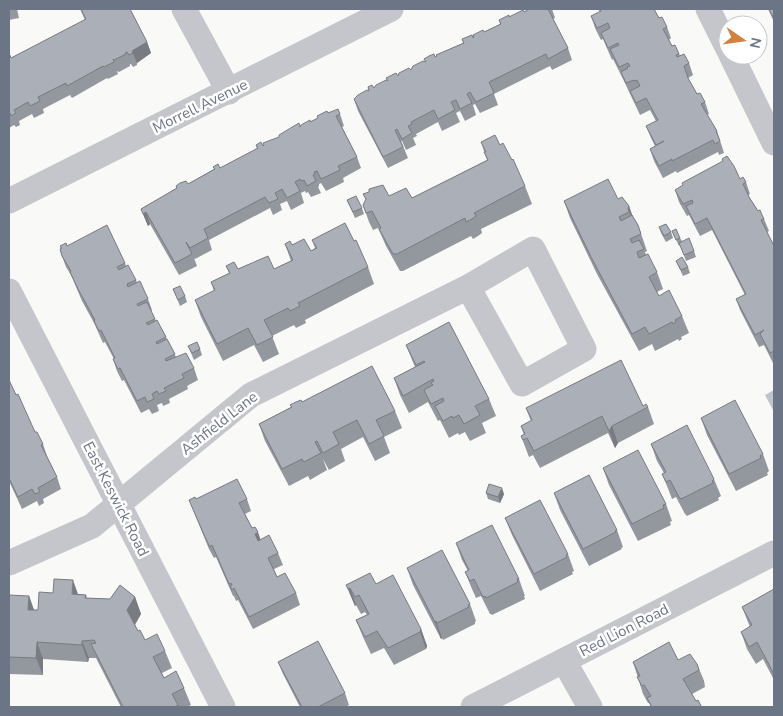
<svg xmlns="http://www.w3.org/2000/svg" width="783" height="716" font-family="'Nunito Sans',sans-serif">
  <rect width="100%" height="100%" fill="#f9faf8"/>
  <polygon fill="#bec4ca" points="774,390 774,410 773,410 765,395"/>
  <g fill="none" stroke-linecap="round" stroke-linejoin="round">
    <g stroke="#c4c6cb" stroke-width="25">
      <polyline points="184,9 229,92"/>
      <polyline points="708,9 728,49"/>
      <polyline points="731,55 774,143"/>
      <polyline points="9,201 391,9"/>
      <polyline points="9,291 223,707"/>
      <polyline points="9,563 92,526 251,395 468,287 533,249 584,349 522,384 468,287"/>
      <polyline points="564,661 590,707"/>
      <polyline points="473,707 774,553"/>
    </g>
  </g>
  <g fill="#93979e">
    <polygon points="9,9 17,9 19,18 9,20"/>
    <polygon points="80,9 130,9 147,42 151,53 137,63 137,65 133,67 131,64 130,64 130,66 119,72 117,71 118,74 108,79 107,78 72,98 70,95 43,109 44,113 34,118 32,114 19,121 20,125 16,127 14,125 9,128 9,53 11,58 85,20"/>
    <polygon points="529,9 552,9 555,18 553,19 568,48 572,60 552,70 550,66 494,94 498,105 480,113 475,104 473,105 476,115 465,121 460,111 456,113 460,122 442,131 438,122 416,134 417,136 413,138 416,145 406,150 402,141 401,141 408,158 388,168 358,111 354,99 388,81 386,78 398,76 425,62 437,57 436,55 463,43 462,39 473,38 474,37 473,35 484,32 500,24 499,20 524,12"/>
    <polygon points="598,9 654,9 659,18 667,27 671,38 669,40 672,46 675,45 680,56 689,63 693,75 688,78 697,94 705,102 709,114 707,115 717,131 724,153 719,155 718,152 677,173 676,171 663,178 654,161 650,149 655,146 651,138 646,126 656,121 650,110 640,115 623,79 613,59 612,60 603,39 601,40 595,28 591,16 600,12"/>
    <polygon points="768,9 774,9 774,22"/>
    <polygon points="328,113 340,114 344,126 342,127 357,157 361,168 343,178 344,182 326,191 321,183 319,184 319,186 318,187 321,193 311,197 308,192 306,193 305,191 301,193 304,203 291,210 287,201 280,204 282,210 273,215 270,208 209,240 212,250 195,259 194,258 197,266 179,275 150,224 148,226 141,209 177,188 176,186 188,184 214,169 213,167 220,168 257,149 256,145 263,146"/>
    <polygon points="481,142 500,145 525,186 532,204 481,229 482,233 478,236 473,239 471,236 403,271 400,271 386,246 378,228 373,230 369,222 363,205 366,200 363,194 412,198 487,160"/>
    <polygon points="740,179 746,182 750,194 748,195 758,211 764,219 769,231 767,232 774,246 774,365 764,345 759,347 740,310 736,299 745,295 712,230 700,236 689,215 687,216 679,202 675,190"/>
    <polygon points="618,199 629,206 633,218 638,225 647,251 645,252 646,255 657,272 663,289 657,292 659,296 682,316 689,333 681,337 682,339 679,341 678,339 655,351 652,344 639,351 597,274 570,218 564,201"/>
    <polygon points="347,200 362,208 364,214 355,218"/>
    <polygon points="659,227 671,232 673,238 666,242 661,233"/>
    <polygon points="672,231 680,238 682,241 694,251 696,257 686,261 680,245 679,246"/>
    <polygon points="312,240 368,267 374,284 305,320 306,323 296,328 294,325 272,336 279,354 263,362 254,345 223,361 201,317 195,300 214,291 211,282 229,273 226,266 238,269 274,269 291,261 285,244 311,251 315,248"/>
    <polygon points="60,246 67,246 125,263 126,266 136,280 137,283 148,299 152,310 151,311 156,321 166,337 176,357 194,368 198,380 187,386 188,389 169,399 170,403 163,406 162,403 157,405 159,411 152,414 149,409 141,413 124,380 122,381 117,371 113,359 114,359 105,342 103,343 94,323 82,301 71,275 66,267 62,256"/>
    <polygon points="676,261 688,267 690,273 683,276"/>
    <polygon points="173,289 185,296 187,302 180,306"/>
    <polygon points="406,345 489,399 496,416 482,423 486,433 470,441 465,432 459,435 458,433 449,438 440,420 438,421 428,402 409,413 400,395 394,378 415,367"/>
    <polygon points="188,346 200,349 202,355 194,360"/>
    <polygon points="9,377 10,380 9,381 35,432 43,444 47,456 57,477 61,489 43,499 44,503 39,506 37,501 22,509 9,481"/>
    <polygon points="302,402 395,411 402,428 384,437 390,453 375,461 363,437 341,449 345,461 329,470 323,459 327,470 310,480 308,476 289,486 265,441 259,424 291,407 290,405"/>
    <polygon points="643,406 648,407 654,424 618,443 615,448 608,433 540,468 533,455 529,457 521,436 524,435 521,426 531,421 526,408"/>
    <polygon points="701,418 763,454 769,471 767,473 768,475 736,491 707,435"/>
    <polygon points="651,444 714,479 721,496 718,498 719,500 687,516 685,514 676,497 672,499 669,491 662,474 664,473 657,461"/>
    <polygon points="603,468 666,504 672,521 670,522 671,525 638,541 609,485"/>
    <polygon points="486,493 504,494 500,503 488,499"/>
    <polygon points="554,493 617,530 623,547 621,548 622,549 589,566 560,510"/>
    <polygon points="196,499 247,499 251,511 245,514 252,528 261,540 278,553 283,565 274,569 277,577 296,593 300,605 253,629 238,600 236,601 234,596 233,596 216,557 214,558 209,549 189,500"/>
    <polygon points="505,518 568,554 574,571 572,572 573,574 540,591 512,535"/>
    <polygon points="456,543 519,579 525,596 524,596 525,599 492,615 491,614 490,614 481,596 476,598 472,589 465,572 468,571 462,560"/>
    <polygon points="407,568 470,604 476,621 475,622 475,624 443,640 442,638 441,639 413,585"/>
    <polygon points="376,584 421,629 427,646 426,649 394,665 384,648 371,654 363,637 356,620 367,615 365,612 361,614 356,605 355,606 346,585"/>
    <polygon points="774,589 774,680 763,659 756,664 747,649 741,632 750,627 742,607"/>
    <polygon points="78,594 86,595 87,598 110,599 135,597 141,614 135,625 138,631 145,640 165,651 172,668 162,673 164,678 184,688 191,705 186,707 121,707 96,658 89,658 88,662 43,659 43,675 9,674 9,600 29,596 34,610 38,610"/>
    <polygon points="678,660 697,664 705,687 692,694 696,701 698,700 702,707 651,707 649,703 648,703 643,694 633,662"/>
    <polygon points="278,662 345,693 349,705 345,707 300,707 283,674"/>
  </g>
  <g fill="#787b81">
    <polygon points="147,42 151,53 137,63 132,51"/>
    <polygon points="629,206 635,223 634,225 628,208"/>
    <polygon points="146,212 150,224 148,226 143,214"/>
    <polygon points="612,426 618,443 615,448 609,431"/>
    <polygon points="502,488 504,494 500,503 498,497"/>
    <polygon points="258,532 262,544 259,546 255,534"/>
    <polygon points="73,580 79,597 72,594"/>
    <polygon points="350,588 356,605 355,606 348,589"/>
    <polygon points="29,596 35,613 28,610"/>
    <polygon points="135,597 141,614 133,627 127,610"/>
    <polygon points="436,621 442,638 441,639 435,622"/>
    <polygon points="421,629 427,646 426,649 420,632"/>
    <polygon points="82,641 89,658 88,662 82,645"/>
    <polygon points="37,642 43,659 43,675 36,658"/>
    <polygon points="697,664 704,681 705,687 699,670"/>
  </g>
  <g fill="#abb0b8" stroke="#787b81">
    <polygon points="81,9 130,9 147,42 132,51 133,53 129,55 127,52 125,53 126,54 114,60 113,59 114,62 104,67 103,66 67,86 66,83 38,97 40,101 30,106 28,102 14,110 16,113 11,116 10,113 9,114 9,53 11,58 86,19"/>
    <polygon points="529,9 548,9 568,48 548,59 546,54 489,82 494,93 476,102 470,92 467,94 472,103 460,109 456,100 451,102 455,110 438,119 434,110 411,122 412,124 408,126 412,133 402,139 397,129 395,130 403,147 383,157 354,99 358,95 367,90 369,91 368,87 372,85 374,88 376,85 386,80 388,81 386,78 396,73 398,76 399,73 409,68 411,70 413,66 423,61 426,62 424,59 429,56 434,54 435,57 437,56 436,55 464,43 462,39 472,35 473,38 474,37 473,35 483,30 484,32 501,24 499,20 509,15 509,17 523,10 524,12"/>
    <polygon points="600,9 654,9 659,18 662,17 667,27 663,29 672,46 675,45 679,54 676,55 677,57 684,54 689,63 684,66 688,78 697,94 700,93 705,102 701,104 717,131 716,131 720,141 715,144 713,140 672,161 672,159 659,166 650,149 664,141 656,145 646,126 658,120 646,98 636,103 630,91 640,86 637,80 634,81 634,80 626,83 621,72 628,68 627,67 630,66 628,63 619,67 610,49 619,45 618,43 608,48 601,33 610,28 608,23 597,28 591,16 601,11"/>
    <polygon points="769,9 774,9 774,19"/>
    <polygon points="338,109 340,114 336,116 357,157 338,166 340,170 321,179 317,171 314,172 315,174 313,175 316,181 307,186 304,180 301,181 300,179 295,182 300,191 287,198 282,189 275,193 278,199 269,203 265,197 204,229 208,238 190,248 186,242 192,254 175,263 146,212 143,214 141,209 177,188 176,186 180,183 186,181 188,184 215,169 213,167 218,164 220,168 258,148 256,145 261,142 263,146 264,145 263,143 279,137 279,135 299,123 300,127 301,125 310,120 310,122 318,118 317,116 327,111 328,113"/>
    <polygon points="495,135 500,145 503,143 512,160 513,159 525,186 474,213 476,216 472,219 466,222 465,218 397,254 393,254 379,229 381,228 372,211 366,213 363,205 366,199 363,194 369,192 369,189 383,185 389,196 406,188 412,198 488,160 484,152 486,152 481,142"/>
    <polygon points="727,156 734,166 740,179 743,177 746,182 743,184 749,197 758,211 760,210 762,215 764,219 761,220 774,246 774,351 770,353 760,334 764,330 755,335 736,299 746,294 707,218 695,224 686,206 693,203 692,200 683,204 675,190 683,185 682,183 723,161 722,159"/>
    <polygon points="608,179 618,199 622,197 629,206 628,208 629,212 619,217 621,221 632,215 638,225 641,234 630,239 632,243 639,240 644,249 637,252 639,258 648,254 657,272 649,277 659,296 669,290 682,316 675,320 676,322 673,324 672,322 649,334 645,327 632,334 591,257 564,201"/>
    <polygon points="356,196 362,208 353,212 347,200"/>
    <polygon points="345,223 354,241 356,240 368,267 298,303 300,306 290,311 288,308 264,320 273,337 257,345 248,328 217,344 195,300 215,290 211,282 230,273 226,266 234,262 238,269 268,256 274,269 293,260 285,244 290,241 292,245 304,239 311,251 317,248 312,240"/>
    <polygon points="666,224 671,232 664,236 659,227"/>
    <polygon points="107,225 125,263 117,267 119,270 128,265 136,280 127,284 128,287 140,281 148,299 137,304 138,306 147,302 155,319 146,323 148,325 157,320 166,337 156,342 157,344 167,339 175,354 165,359 166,361 186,353 194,368 182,374 184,378 164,388 166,391 159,394 157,391 152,394 154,399 147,402 145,397 137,401 120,368 118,369 113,359 115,358 101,330 99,331 94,321 95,320 78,289 70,272 71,271 62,256 60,249 62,248 60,246 66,243 67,246"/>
    <polygon points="676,229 680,238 676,240 672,231"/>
    <polygon points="689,238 694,251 684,255 679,243"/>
    <polygon points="682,257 688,267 681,270 676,261"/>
    <polygon points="180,286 185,296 178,300 173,289"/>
    <polygon points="449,322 489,399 475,406 480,415 464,424 459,415 453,418 452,416 443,421 435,406 444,401 443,398 431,404 424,390 433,385 431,383 434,381 433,379 403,396 394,378 425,362 424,361 416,365 406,345"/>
    <polygon points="197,342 200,349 192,353 188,346"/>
    <polygon points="621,360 643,406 646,404 648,407 612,426 609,431 602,416 534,451 527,438 523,440 521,436 525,434 521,426 532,420 526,408"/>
    <polygon points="372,366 395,411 376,420 384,436 369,444 357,420 333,432 339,444 323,453 317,441 315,442 321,453 304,462 302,459 282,469 259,424 292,407 290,405 296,402 301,400 302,402"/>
    <polygon points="9,380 16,395 18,394 35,432 37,432 43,444 41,445 57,477 38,488 40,492 35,494 32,489 18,497 9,478"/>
    <polygon points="735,400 763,454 760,456 761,458 729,474 701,418"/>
    <polygon points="687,425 714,479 712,481 713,483 681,499 679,497 670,480 666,482 662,474 666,472 651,444"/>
    <polygon points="638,450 666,504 663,505 664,508 632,524 603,468"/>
    <polygon points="589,475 617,530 615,531 616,532 583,549 554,493"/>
    <polygon points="237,479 247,499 239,503 252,528 255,527 258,532 255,534 258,541 269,535 278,553 268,558 277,577 285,573 296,593 249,617 234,588 232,590 230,586 232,585 231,583 229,584 212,545 210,547 205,537 189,500 195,497 196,499"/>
    <polygon points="489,484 502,488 498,497 486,493"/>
    <polygon points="540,500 568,554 566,555 567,557 534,574 505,518"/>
    <polygon points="492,525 519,579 517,579 518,582 486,598 485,596 483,597 474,579 470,581 465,572 469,570 456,543"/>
    <polygon points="442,550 470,604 468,605 469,607 437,623 436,621 435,622 407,568"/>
    <polygon points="370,573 376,584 393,575 421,629 420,632 388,648 377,631 365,637 356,620 369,614 359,595 355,597 350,588 348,589 346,585"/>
    <polygon points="54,579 73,580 72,594 86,595 85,598 110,599 120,585 135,597 127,610 138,631 140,630 145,640 157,634 165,651 153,657 164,678 176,671 184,688 172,694 178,705 176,706 177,707 123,707 91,644 96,643 94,640 82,641 82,645 37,642 36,658 9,657 9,595 29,596 28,610 38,610 39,592 53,593"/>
    <polygon points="774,589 774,674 757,642 749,647 741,632 752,625 742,607"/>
    <polygon points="318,641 345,693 318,707 302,707 278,662"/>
    <polygon points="669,642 678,660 690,654 697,664 699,670 683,679 696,701 698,700 701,706 699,707 652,707 647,698 651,696 644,685 642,686 637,677 640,676 633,662"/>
  </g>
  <g text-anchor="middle" stroke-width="5" stroke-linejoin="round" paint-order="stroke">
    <g font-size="15" fill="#6c7586" stroke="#fff">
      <text transform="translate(200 106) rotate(-26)" y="5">Morrell Avenue</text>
      <text transform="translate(219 423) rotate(-38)" y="5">Ashfield Lane</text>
      <text transform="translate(116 499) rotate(63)" y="5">East Keswick Road</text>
      <text transform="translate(624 630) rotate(-27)" y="5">Red Lion Road</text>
    </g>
  </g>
  <rect width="783" height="716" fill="none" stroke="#6c7586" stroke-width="20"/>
  <g transform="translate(743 40) rotate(103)"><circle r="24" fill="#ffffff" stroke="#c4c8cf"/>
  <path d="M0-4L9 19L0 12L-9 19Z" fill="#d27f40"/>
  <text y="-8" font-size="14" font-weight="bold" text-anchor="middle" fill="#6c7586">N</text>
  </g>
</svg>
